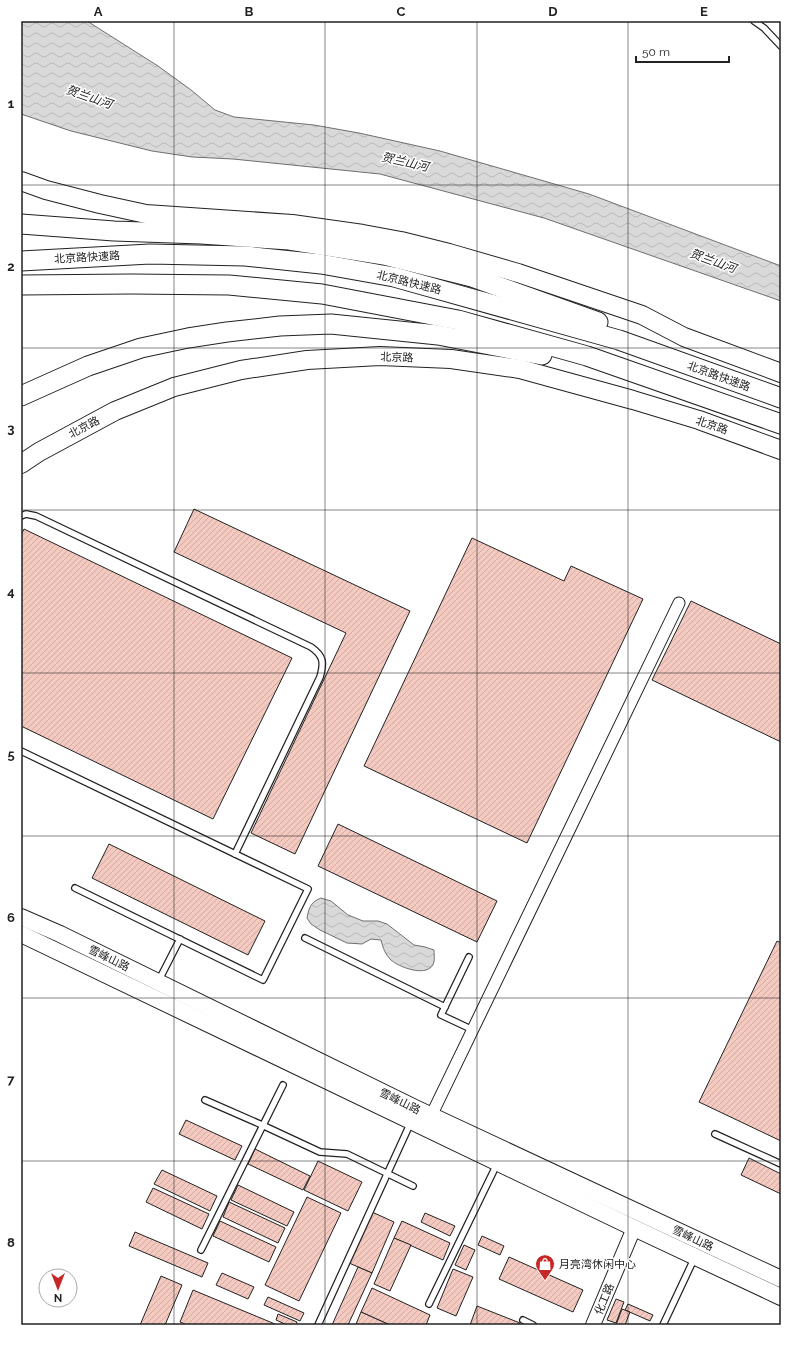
<svg xmlns="http://www.w3.org/2000/svg" width="802" height="1346" font-family="Raleway,'Noto Sans SC',sans-serif">
  <defs>
    <pattern id="water-waves" width="16" height="10" patternUnits="userSpaceOnUse"><rect width="16" height="10" fill="#d9d9d9"/><path d="M0 5q4-4 8 0t8 0" fill="none" stroke="#bababa"/></pattern>
    <pattern id="building-hatch" width="6" height="6" patternUnits="userSpaceOnUse"><rect width="6" height="6" fill="#f3c9c0"/><path d="M-1 1l2-2M0 6l6-6M5 7l2-2" fill="none" stroke="#d0aca5"/></pattern>
  </defs>
  <rect width="100%" height="100%" fill="#fff"/>
  <g fill="url(#water-waves)" stroke="#6f6f6f">
    <polygon points="21,21 87,21 158,66 191,90 215,110 234,117 314,125 359,133 440,151 589,194 781,266 781,301 544,218 380,174 233,159 192,157 152,151 71,131 21,114"/>
    <path d="M 321,898 L 331,901 L 348,915 L 363,921 L 378,921 L 387,924 L 414,945 L 425,947 L 434,950 C 434,956 436,964 430,968 C 421,975 399,967 391,960 C 385,954 383,948 381,940 L 371,939 L 362,944 L 347,943 L 320,930 L 311,924 L 307,918 C 309,907 311,902 321,898 Z"/>
  </g>
  <g fill="url(#building-hatch)" stroke="#222">
    <polygon points="194,509 410,611 295,854 251,833 346,633 174,552"/>
    <polygon points="24,529 292,658 213,819 21,726 21,535"/>
    <polygon points="472,538 564,581 571,566 643,599 527,843 364,766"/>
    <polygon points="691,601 781,644 781,742 652,680"/>
    <polygon points="338,824 497,901 477,942 318,866"/>
    <polygon points="109,844 265,921 248,955 92,878"/>
    <polygon points="777,941 781,943 781,1141 699,1102"/>
    <polygon points="186,1120 242,1146 235,1160 179,1134"/>
    <polygon points="255,1149 310,1176 303,1190 248,1164"/>
    <polygon points="749,1158 781,1174 781,1194 741,1175"/>
    <polygon points="318,1161 362,1182 348,1211 304,1190"/>
    <polygon points="162,1170 217,1196 210,1211 154,1184"/>
    <polygon points="238,1185 294,1212 287,1226 231,1200"/>
    <polygon points="153,1188 209,1214 202,1229 146,1202"/>
    <polygon points="307,1197 341,1213 299,1301 265,1285"/>
    <polygon points="229,1202 285,1228 278,1243 223,1217"/>
    <polygon points="372,1212 394,1222 372,1273 349,1263"/>
    <polygon points="425,1213 455,1226 450,1236 421,1222"/>
    <polygon points="220,1221 276,1247 269,1262 213,1236"/>
    <polygon points="402,1221 450,1243 443,1260 394,1238"/>
    <polygon points="135,1232 208,1263 202,1277 129,1246"/>
    <polygon points="482,1236 504,1246 500,1255 478,1245"/>
    <polygon points="394,1238 411,1245 390,1291 374,1284"/>
    <polygon points="464,1245 475,1250 466,1270 455,1265"/>
    <polygon points="509,1257 583,1290 573,1312 499,1279"/>
    <polygon points="358,1267 372,1273 348,1325 332,1325"/>
    <polygon points="453,1269 473,1277 456,1316 437,1308"/>
    <polygon points="222,1273 254,1287 248,1299 216,1285"/>
    <polygon points="161,1276 182,1285 165,1325 140,1325"/>
    <polygon points="372,1288 430,1315 426,1325 390,1325 361,1312"/>
    <polygon points="193,1290 275,1324 275,1325 187,1325 180,1322"/>
    <polygon points="268,1297 304,1313 300,1321 264,1305"/>
    <polygon points="616,1299 624,1302 616,1323 607,1320"/>
    <polygon points="628,1304 653,1315 650,1321 625,1310"/>
    <polygon points="477,1306 520,1323 519,1325 470,1325"/>
    <polygon points="622,1309 630,1312 625,1325 616,1325"/>
    <polygon points="361,1312 390,1325 357,1325 356,1324"/>
    <polygon points="278,1314 297,1322 296,1325 287,1325 276,1320"/>
  </g>
  <g fill="none" stroke-linecap="round" stroke-linejoin="round">
    <defs>
      <g id="service">
        <polyline points="754,21 764,28 781,46"/>
        <path d="M 21,516 L 26,514 L 36,516 L 311,647 C 324,656 324,663 320,677 L 235,854"/>
        <polyline points="21,751 308,889 263,980 75,888"/>
        <polyline points="305,938 445,1007"/>
        <polyline points="469,957 441,1015 473,1030"/>
        <polyline points="159,980 180,939"/>
        <polyline points="205,1100 262,1125 320,1152 347,1154 413,1186"/>
        <polyline points="715,1134 781,1164"/>
        <polyline points="201,1250 283,1085"/>
        <polyline points="429,1304 497,1164"/>
        <polyline points="523,1320 533,1325"/>
        <polyline points="318,1325 411,1122"/>
        <polyline points="663,1325 694,1259"/>
      </g>
      <polyline id="minor" points="431,1116 679,603"/>
      <polyline id="tertiary" points="593,1325 634,1228"/>
      <g id="secondary">
        <polyline points="21,917 60,934 417,1109 781,1279"/>
        <polyline points="21,934 634,1228 781,1297"/>
      </g>
      <g id="primary">
        <polyline points="21,181 46,190 100,204 146,214 292,224 363,234 401,241 449,253 518,273 642,315 684,337 781,373"/>
        <polyline points="21,464 39,452 115,411 174,387 241,370 307,360 380,356 451,359 520,369 633,400 699,420 781,450"/>
      </g>
      <g id="trunk">
        <polyline points="21,224 114,231 201,234 289,240 384,255 472,277 598,322"/>
        <polyline points="21,261 150,254 245,256 321,264 394,277 619,340 781,398"/>
        <polyline points="21,285 131,284 229,285 322,294 458,320 587,356 781,424"/>
        <polyline points="21,396 88,366 141,348 188,338 227,332 280,326 331,324 438,335 542,355"/>
      </g>
    </defs>
    <use href="#service" stroke="#222" stroke-width="8"/>
    <use href="#minor" stroke="#222" stroke-width="13"/>
    <use href="#tertiary" stroke="#222" stroke-width="16"/>
    <use href="#secondary" stroke="#222" stroke-width="18"/>
    <use href="#primary" stroke="#222" stroke-width="20"/>
    <use href="#trunk" stroke="#222" stroke-width="21"/>
    <use href="#service" stroke="#fff" stroke-width="5.5"/>
    <use href="#minor" stroke="#fff" stroke-width="11"/>
    <use href="#tertiary" stroke="#fff" stroke-width="14"/>
    <use href="#secondary" stroke="#fff" stroke-width="16"/>
    <use href="#primary" stroke="#fff" stroke-width="18"/>
    <use href="#trunk" stroke="#fff" stroke-width="19"/>
  </g>
  <path fill="none" stroke="#222" stroke-width="1" stroke-opacity="0.55" d="M 174,21 L 174,1325M 325,21 L 325,1325M 477,21 L 477,1325M 628,21 L 628,1325M 21,185 L 781,185M 21,348 L 781,348M 21,510 L 781,510M 21,673 L 781,673M 21,836 L 781,836M 21,998 L 781,998M 21,1161 L 781,1161"/>
  <defs>
    <symbol id="shop-pin" viewBox="-11 -11 22 30"><path d="M0 17L-7.5 6A9.5 9.5 0 1 1 7.5 6Z" fill="#c62828" stroke="#fff"/><path d="M-5-2.5h2.3a2.7 3.5 0 0 1 5.4 0H5L5.5 6h-11ZM-1.5-2.5h3a1.5 2.3 0 0 0-3 0Z" fill="#fff"/></symbol>
  </defs>
  <g fill-rule="evenodd">
    <use href="#shop-pin" x="534" y="1253" width="22" height="30"/>
  </g>
  <g text-anchor="middle" stroke-width="3" stroke-linejoin="round" paint-order="stroke">
    <g font-size="11" fill="#222" stroke="#fff">
      <text transform="translate(87 257) rotate(-3)" y="4">北京路快速路</text>
      <text transform="translate(409 282) rotate(14)" y="4">北京路快速路</text>
      <text transform="translate(397 357) rotate(2)" y="4">北京路</text>
      <text transform="translate(719 376) rotate(20)" y="4">北京路快速路</text>
      <text transform="translate(712 425) rotate(19)" y="4">北京路</text>
      <text transform="translate(84 427) rotate(-28)" y="4">北京路</text>
      <text transform="translate(109 958) rotate(26)" y="4">雪峰山路</text>
      <text transform="translate(400 1101) rotate(26)" y="4">雪峰山路</text>
      <text transform="translate(693 1238) rotate(25)" y="4">雪峰山路</text>
      <text transform="translate(604 1299) rotate(-67)" y="4">化工路</text>
    </g>
    <g font-size="11" fill="#222" stroke="#fff" text-anchor="start">
      <text x="559" y="1268">月亮湾休闲中心</text>
    </g>
    <g font-size="12" font-style="italic" fill="#222" stroke="#fff">
      <text transform="translate(89 97) rotate(19)" y="4">贺兰山河</text>
      <text transform="translate(405 162) rotate(13)" y="4">贺兰山河</text>
      <text transform="translate(713 261) rotate(20)" y="4">贺兰山河</text>
    </g>
  </g>
  <rect width="802" height="1346" fill="none" stroke="#ffffff" stroke-width="44"/>
  <g transform="translate(58 1288) rotate(180)"><circle r="19" fill="#ffffff" stroke="#a7a7a7"/>
  <path d="M0-3L7 15L0 10L-7 15Z" fill="#c62828"/>
  <text y="-6" font-size="11" font-weight="bold" text-anchor="middle" fill="#222222">N</text>
  </g>
  <path d="M636 56v6h93v-6" fill="none" stroke="#222222" stroke-width="2"/>
  <text x="642" y="56" font-size="12" fill="#222222" stroke="#ffffff" stroke-width="3" paint-order="stroke">50 m</text>
  <rect x="22" y="22" width="758" height="1302" fill="none" stroke="#222" stroke-width="1.5"/>
  <g font-size="13" text-anchor="middle" font-weight="bold" fill="#222">
    <text x="98" y="16">A</text>
    <text x="249" y="16">B</text>
    <text x="401" y="16">C</text>
    <text x="553" y="16">D</text>
    <text x="704" y="16">E</text>
    <text x="11" y="108">1</text>
    <text x="11" y="271">2</text>
    <text x="11" y="433">3</text>
    <text x="11" y="596">4</text>
    <text x="11" y="759">5</text>
    <text x="11" y="922">6</text>
    <text x="11" y="1084">7</text>
    <text x="11" y="1247">8</text>
  </g>
</svg>
